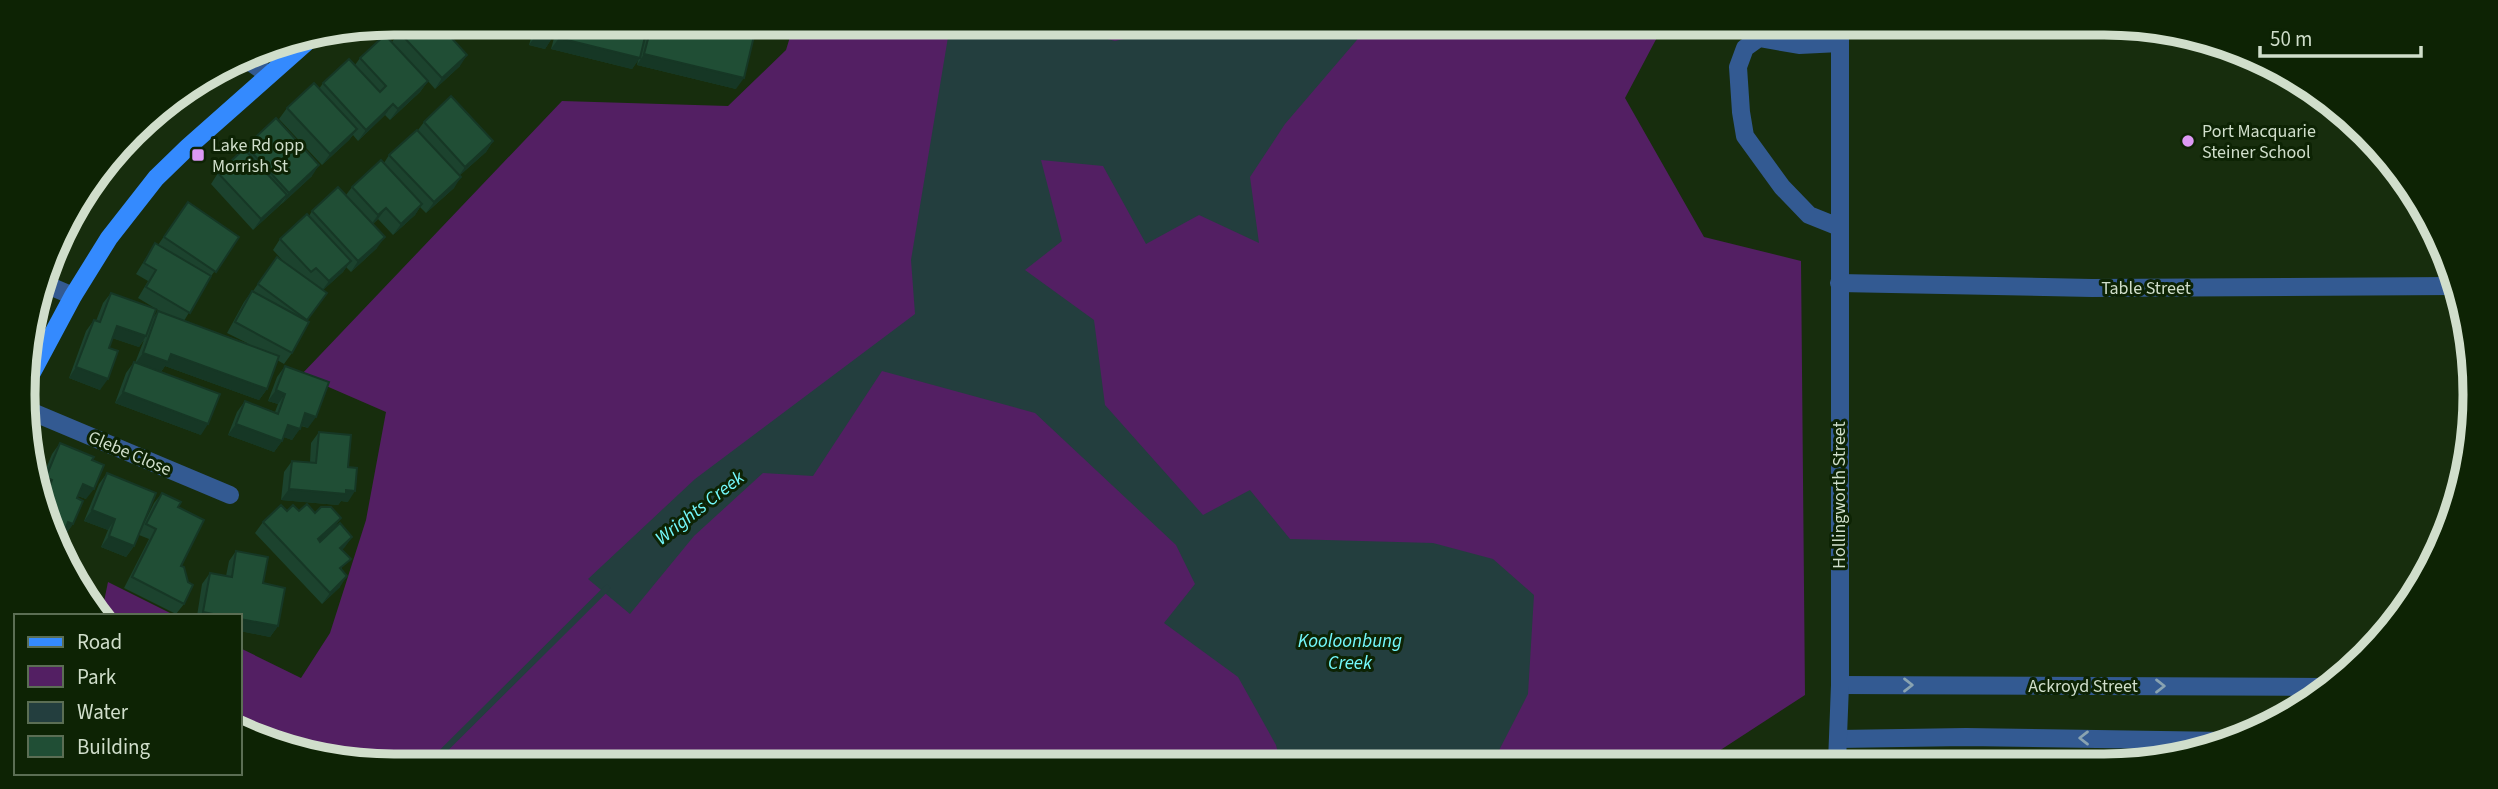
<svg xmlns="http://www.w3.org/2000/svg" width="2498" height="789" font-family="'Source Sans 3',sans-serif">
  <rect width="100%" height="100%" fill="#172d0d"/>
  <g fill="#531f63">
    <polygon points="794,24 1662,28 1625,98 1704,237 1801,261 1805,695 1702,762 322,759 240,725 240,648 301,678 330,633 366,520 386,412 301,375 562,101 728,106 786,50"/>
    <polygon points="108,582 176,616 101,616"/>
  </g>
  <polygon fill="#233e3e" points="950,25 1074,26 1075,30 1115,41 1149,33 1148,26 1368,27 1285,124 1250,177 1259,243 1199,215 1146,244 1103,166 1041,160 1062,241 1025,270 1094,320 1105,405 1203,515 1250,490 1290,539 1433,543 1493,559 1534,595 1528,694 1493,762 1280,761 1276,745 1238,677 1164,623 1195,584 1176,545 1035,413 882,371 813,476 763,473 694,536 630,614 588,579 695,479 915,314 911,260"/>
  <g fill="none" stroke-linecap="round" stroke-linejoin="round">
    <polyline stroke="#233e3e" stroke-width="6" points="435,759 607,588"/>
    <g stroke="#335a92" stroke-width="18">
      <polyline points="243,57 269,75"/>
      <polyline points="1839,227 1809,215 1782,187 1745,136 1741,112 1738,67 1745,48 1759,38 1799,45 1840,43"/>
      <polyline points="1839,283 2092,288 2453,286"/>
      <polyline points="45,284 73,296"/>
      <polyline points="30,411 230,495"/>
      <polyline points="1840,685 2326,687"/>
      <polyline points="1838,739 1966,737 2226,741"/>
      <polyline points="1837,762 1840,685 1840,29"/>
    </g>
    <polyline stroke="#348afe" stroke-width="18" points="28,380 73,296 109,238 156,178 188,147 309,40"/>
  </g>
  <g fill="#1c432e">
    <polygon points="470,23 556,23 552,38 545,49 529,45 531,38"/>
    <polygon points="558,23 706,24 736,89 637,65 638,60 632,69 551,49"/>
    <polygon points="399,32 460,66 435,89 428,81 420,92 390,120 385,115 358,141 353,135 349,140 322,165 279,119 287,108 319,89 323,83 355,65 360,58 392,42"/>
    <polygon points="424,122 493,141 486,152 460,175 454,188 426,213 420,207 415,215 393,235 378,219 373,224 377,248 351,272 346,267 343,272 323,290 327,293 306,321 292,353 284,364 277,360 267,389 259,400 165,366 161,372 201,435 115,403 126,373 134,362 135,363 144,340 139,347 112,338 109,348 100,390 69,378 86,331 94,320 96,321 103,303 111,293 153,318 158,311 163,313 138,298 148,281 136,274 155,243 158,245 188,202 239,237 207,282 184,321 249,344 227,333 244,302 252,291 257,294 253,291 277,257 284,262 273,250 280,239 309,216 312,211 346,195 352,187 384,163 389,155 418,130"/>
    <polygon points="246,146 312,176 253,230 211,184 218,173 243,150"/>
    <polygon points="285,366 308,428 301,426 292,440 284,437 282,441 274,452 228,435 237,412 245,401 275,412 278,404 268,401 277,377"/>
    <polygon points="319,432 348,467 348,502 341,501 338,505 281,500 284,472 292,461 310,462 311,443"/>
    <polygon points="60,443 92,460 86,499 78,496 73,524 65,535 64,534 59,543 40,501 45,490 38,488 52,454"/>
    <polygon points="107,473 141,529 154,503 162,493 178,507 184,604 176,614 124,588 149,539 139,535 134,546 126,557 101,547 108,530 84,521 99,484"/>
    <polygon points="287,511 315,513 341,518 334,528 320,541 352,537 342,550 342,570 340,587 322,604 255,533 263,522"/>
    <polygon points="236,551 263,583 278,626 270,637 240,631 240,616 197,616 202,584 210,573 226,576 229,561"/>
    <polygon points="1937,753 1957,763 1934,763 1934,757"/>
  </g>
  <g fill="#163725">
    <polygon points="470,23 524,23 539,27 531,38"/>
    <polygon points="537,34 552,38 545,49 529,45"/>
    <polygon points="559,38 640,58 632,69 551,49"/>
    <polygon points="644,54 744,78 736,89 637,65"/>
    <polygon points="467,55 460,66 435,89 442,78"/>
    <polygon points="428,81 420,92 390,120 398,109"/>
    <polygon points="393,104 385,115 358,141 366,130"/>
    <polygon points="357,129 349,140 322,165 330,154"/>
    <polygon points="493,141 486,152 458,177 465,167"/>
    <polygon points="319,165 312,176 282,204 289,193"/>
    <polygon points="461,177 454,188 426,213 434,202"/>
    <polygon points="287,195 279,206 253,230 261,219"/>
    <polygon points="422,204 415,215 393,235 401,224"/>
    <polygon points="386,208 378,219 370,226 378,215"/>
    <polygon points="385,237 377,248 351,272 358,261"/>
    <polygon points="351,261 343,272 321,292 329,281"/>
    <polygon points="117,326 146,336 139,347 109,337"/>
    <polygon points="143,353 171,354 267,389 259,400 165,366 160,373 135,364"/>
    <polygon points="76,367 108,379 100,390 69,378"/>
    <polygon points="276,390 285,394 278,404 268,401"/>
    <polygon points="123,392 208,424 201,435 115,403"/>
    <polygon points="305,413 316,417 308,428 298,424"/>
    <polygon points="236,424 282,441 274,452 228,435"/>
    <polygon points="288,425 300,429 292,440 280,436"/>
    <polygon points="46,477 52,480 45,490 38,488"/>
    <polygon points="83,484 94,489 86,499 75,495"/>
    <polygon points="289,489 346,490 355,491 348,502 341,501 338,505 281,500"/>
    <polygon points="92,510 115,519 108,530 84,521"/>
    <polygon points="341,518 334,528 310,550 318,539"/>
    <polygon points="68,522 73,524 65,535 61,533"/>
    <polygon points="109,536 134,546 126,557 101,547"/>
    <polygon points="352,537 345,547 333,559 340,548"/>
    <polygon points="347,576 340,587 322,604 330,593"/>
    <polygon points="203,612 223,616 200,616"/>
    <polygon points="240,619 278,626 270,637 240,631"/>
  </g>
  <g fill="#204e35" stroke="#163725" stroke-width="2">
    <polygon points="409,23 438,23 467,55 442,78 399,32"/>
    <polygon points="524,23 556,23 552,38 537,34 539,27"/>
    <polygon points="563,23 648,24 640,58 559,38"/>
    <polygon points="652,24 706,24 754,36 744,78 644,54"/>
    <polygon points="385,35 428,81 398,109 393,104 366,130 323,83 349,59 380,92 386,86 360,58"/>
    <polygon points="314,83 357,129 330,154 287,108"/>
    <polygon points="451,96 493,141 465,167 424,122"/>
    <polygon points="276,118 319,165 289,193 246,146"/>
    <polygon points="417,130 461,177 434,202 389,155"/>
    <polygon points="244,149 287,195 261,219 218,173"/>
    <polygon points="381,160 422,204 401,224 386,208 378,215 352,187"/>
    <polygon points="338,187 385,237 358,261 312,211"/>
    <polygon points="188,202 239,237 216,272 164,237"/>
    <polygon points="307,214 351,261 329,281 316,268 311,272 280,239"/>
    <polygon points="155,243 211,276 190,313 146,287 156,270 144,263"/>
    <polygon points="277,257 327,293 307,320 258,284"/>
    <polygon points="252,291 309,322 292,353 235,322"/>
    <polygon points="111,293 156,309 146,336 117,326 109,348 118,351 108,379 76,367 94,320 100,322"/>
    <polygon points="158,311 279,356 267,389 171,354 168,362 143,353"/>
    <polygon points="134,362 220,394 208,424 123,392"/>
    <polygon points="285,366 329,382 316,417 305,413 300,429 288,425 282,441 236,424 245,401 278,414 285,394 276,390"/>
    <polygon points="319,432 351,435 348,467 357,468 355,491 346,490 346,494 289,489 292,461 316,463"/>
    <polygon points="60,443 94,457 92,460 104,465 94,489 83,484 77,498 83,501 73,524 68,522 61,540 57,539 42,505 52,480 46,477"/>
    <polygon points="107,473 156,493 134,546 109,536 115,519 92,510"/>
    <polygon points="162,493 181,502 178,507 204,520 181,566 184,567 188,582 193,585 184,604 132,577 156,529 146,524"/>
    <polygon points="307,504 315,513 321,507 331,507 341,518 318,539 320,542 340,523 352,537 340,548 351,559 340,568 347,576 330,593 263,522 281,505 287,511 293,505 299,511"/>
    <polygon points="236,551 268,557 263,583 285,588 278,626 240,619 240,616 223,616 203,612 210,573 232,577"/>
    <polygon points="1937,753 1957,754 1957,763 1937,763"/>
    <polygon points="1931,757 1931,763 1879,762 1879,758"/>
    <rect x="2085" y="758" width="19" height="5"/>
  </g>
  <defs><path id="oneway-chevron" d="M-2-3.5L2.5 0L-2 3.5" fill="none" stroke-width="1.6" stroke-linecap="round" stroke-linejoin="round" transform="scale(1.75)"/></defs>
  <g stroke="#89a3b1">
    <use href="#oneway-chevron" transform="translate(1908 685)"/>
    <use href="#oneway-chevron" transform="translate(2160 686)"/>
    <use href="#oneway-chevron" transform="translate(2084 738) rotate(-180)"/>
  </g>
  <g fill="#dd99f4" stroke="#0d2304" stroke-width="2.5">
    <circle cx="2188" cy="141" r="7"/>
    <rect x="191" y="148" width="14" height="14" rx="3.5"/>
  </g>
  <g text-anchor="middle" stroke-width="6" stroke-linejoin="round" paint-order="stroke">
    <g font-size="18" fill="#d0decb" stroke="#0d2304" text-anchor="start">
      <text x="2202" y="137">Port Macquarie<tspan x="2202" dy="21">Steiner School</tspan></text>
      <text x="212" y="151">Lake Rd opp<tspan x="212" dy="21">Morrish St</tspan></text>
    </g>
    <g font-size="18" fill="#d0decb" stroke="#0d2304">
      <text x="2146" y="294">Table Street</text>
      <text transform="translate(130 453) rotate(23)" y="6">Glebe Close</text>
      <text transform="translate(1839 495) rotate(-90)" y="6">Hollingworth Street</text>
      <text x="2083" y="692">Ackroyd Street</text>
    </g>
    <g font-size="19" font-style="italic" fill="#74f9fc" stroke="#0d2304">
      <text transform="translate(699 507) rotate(-38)" y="7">Wrights Creek</text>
      <text x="1350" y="647">Kooloonbung<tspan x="1350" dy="22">Creek</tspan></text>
    </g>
  </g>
  <path d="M0 0H2498V789H0ZM394 35H2104A359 359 0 0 1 2463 394V395A359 359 0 0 1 2104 754H394A359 359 0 0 1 35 395V394A359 359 0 0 1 394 35Z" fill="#0d2304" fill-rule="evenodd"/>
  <path fill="none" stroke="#d0decb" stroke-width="9" d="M394 35H2104A359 359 0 0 1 2463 394V395A359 359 0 0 1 2104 754H394A359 359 0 0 1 35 395V394A359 359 0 0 1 394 35Z"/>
  <rect x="14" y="614" width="228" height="161" fill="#0d2304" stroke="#5b6e54" stroke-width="2"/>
  <rect x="28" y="637" width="35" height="10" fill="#348afe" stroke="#5b6e54" stroke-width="2"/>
  <text x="77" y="649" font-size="21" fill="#d0decb">Road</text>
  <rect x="28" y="666" width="35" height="21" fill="#531f63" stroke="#5b6e54" stroke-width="2"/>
  <text x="77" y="684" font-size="21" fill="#d0decb">Park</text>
  <rect x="28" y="702" width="35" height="21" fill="#233e3e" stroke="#5b6e54" stroke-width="2"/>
  <text x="77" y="719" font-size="21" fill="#d0decb">Water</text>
  <rect x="28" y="736" width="35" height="21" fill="#204e35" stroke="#5b6e54" stroke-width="2"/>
  <text x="77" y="754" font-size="21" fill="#d0decb">Building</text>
  <path d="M2260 46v10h161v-10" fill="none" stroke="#d0decb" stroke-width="3.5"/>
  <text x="2270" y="46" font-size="21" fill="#d0decb" stroke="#0d2304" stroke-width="5" paint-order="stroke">50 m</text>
</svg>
